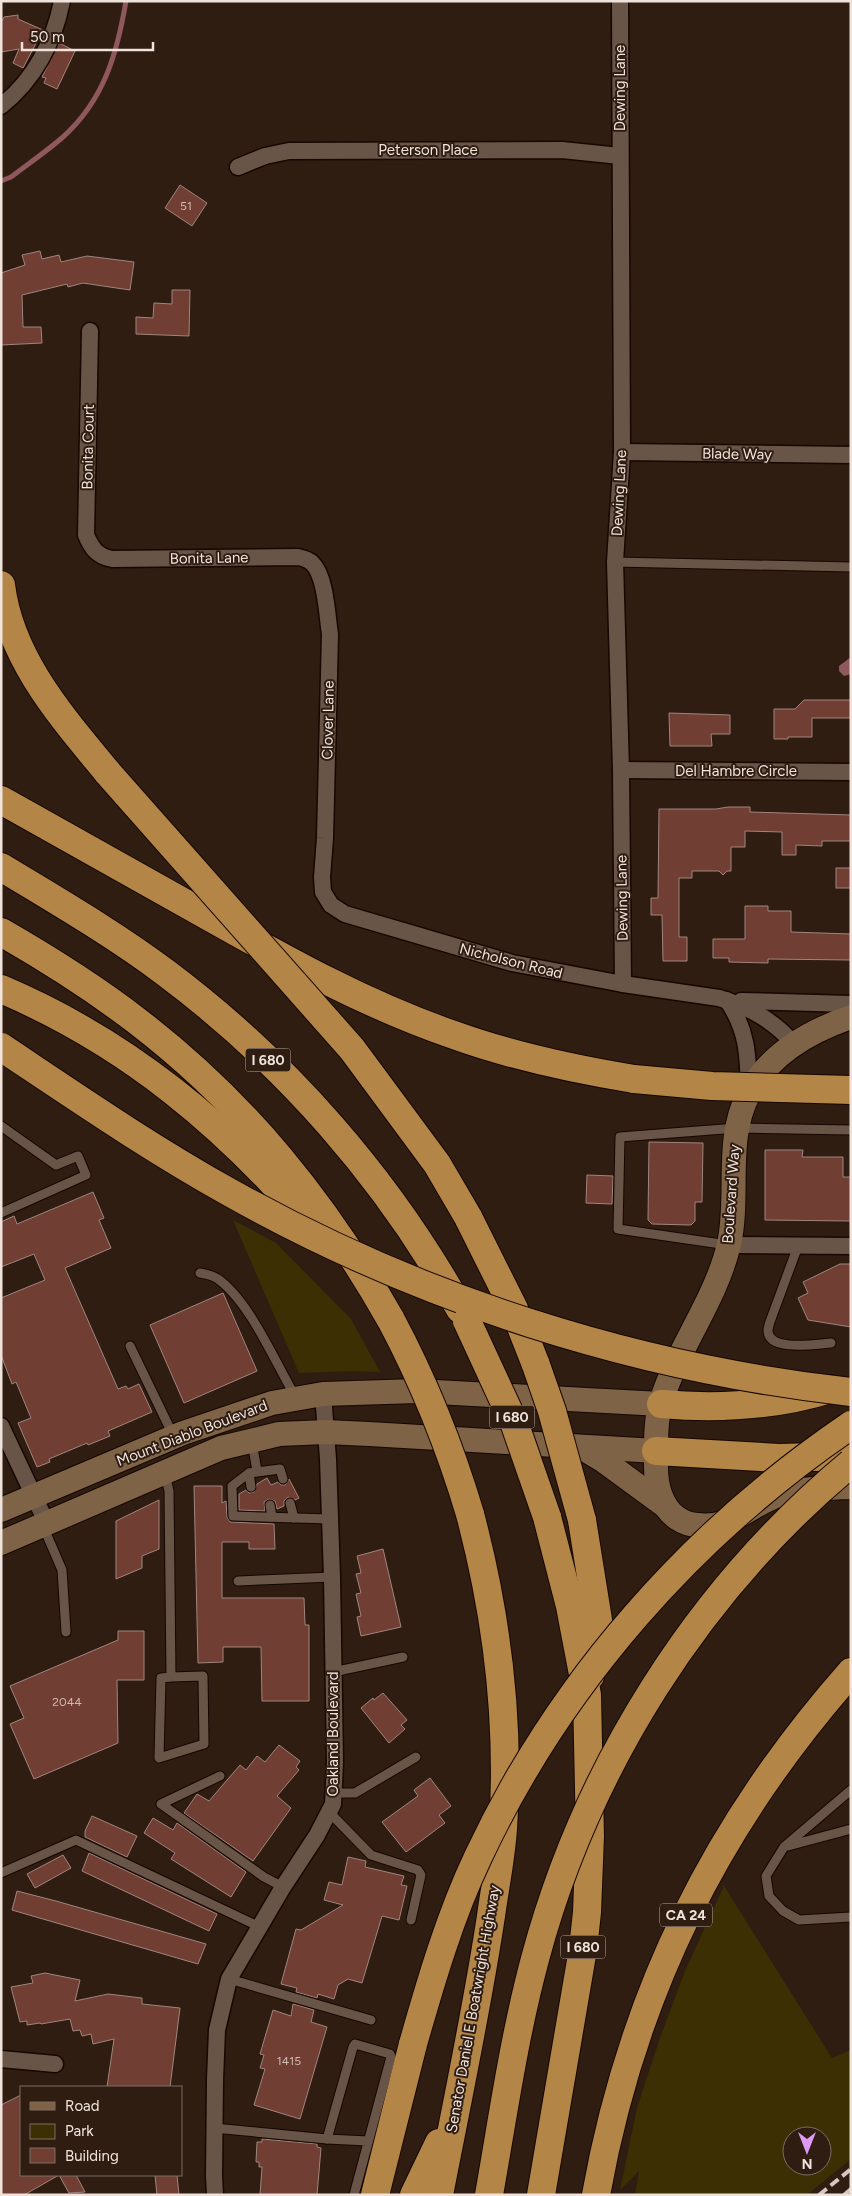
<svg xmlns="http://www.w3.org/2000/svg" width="852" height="2196" font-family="Figtree,sans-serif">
  <rect width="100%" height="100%" fill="#2f1d12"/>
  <g fill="#3c2f04" fill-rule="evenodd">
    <polygon points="233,1220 276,1243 351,1319 380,1372 353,1371 299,1373"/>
    <path d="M 724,1886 L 832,2058 L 851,2050 L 851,2159 L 807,2195 L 635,2195 L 639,2171 L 620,2190 L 637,2108 L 660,2038 L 685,1971 ZM 792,2136 L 822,2136 L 822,2166 L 792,2166 Z"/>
  </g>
  <polygon fill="#8f585c" points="851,657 851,674 844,676 839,671 839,666"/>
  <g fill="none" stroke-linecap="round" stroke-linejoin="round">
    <path stroke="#8f585c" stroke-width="5" d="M 1,181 L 11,177 C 28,164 47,151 63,137 C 104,100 117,54 126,1"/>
  </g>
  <g fill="#703e32" stroke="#a0857f">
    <polygon points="18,15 18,19 43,30 23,68 13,63 19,49 1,52 1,22 4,17"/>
    <polygon points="59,43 75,51 57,89 44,83 46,78 42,77"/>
    <polygon points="180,185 207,203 192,226 165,208"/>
    <polygon points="40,251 42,259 59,255 61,262 87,256 134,262 130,290 83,283 68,287 67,284 22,295 23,327 41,327 42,343 1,345 1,273 25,265 22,255"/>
    <polygon points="172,290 190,290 189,336 136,334 136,317 153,318 154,303 172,304"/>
    <polygon points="804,700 851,700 851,718 812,718 812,737 788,737 788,739 774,739 774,709 795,709"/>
    <polygon points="669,713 730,715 730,734 711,734 712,746 670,746"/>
    <polygon points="728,807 750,807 750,812 851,815 851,841 822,841 822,846 796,845 796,855 782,855 782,832 745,831 745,847 731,847 731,871 727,871 723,875 719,871 692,871 692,878 679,878 679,937 687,937 687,961 663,961 662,915 651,915 651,898 658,898 659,809 716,809"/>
    <rect x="836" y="868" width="15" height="20"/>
    <polygon points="745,906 768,906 768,911 791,911 791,932 851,934 851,960 768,959 768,963 729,962 729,958 713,958 713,939 745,939"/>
    <polygon points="649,1142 703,1143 702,1202 695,1202 695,1221 691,1225 652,1224 648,1220"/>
    <polygon points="765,1150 803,1150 802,1157 843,1157 843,1177 851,1177 851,1221 765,1220"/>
    <polygon points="587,1175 613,1176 612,1204 586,1203"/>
    <polygon points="93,1192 104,1218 99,1220 111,1248 65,1268 118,1389 126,1386 128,1389 139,1384 152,1412 108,1431 110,1436 88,1445 87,1443 49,1459 50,1462 37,1467 18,1423 31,1418 16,1382 12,1384 1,1355 1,1298 45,1280 34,1254 1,1267 1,1222 14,1216 17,1224"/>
    <polygon points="840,1264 851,1264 851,1327 808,1320 798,1298 808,1293 803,1282"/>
    <polygon points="223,1293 257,1371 184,1403 150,1325"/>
    <polygon points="267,1478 271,1485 278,1482 281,1485 285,1485 289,1479 299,1498 295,1500 288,1497 284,1501 284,1506 277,1509 275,1501 269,1499 264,1502 265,1511 239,1510 239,1494 246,1490 249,1493 254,1492 257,1484"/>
    <polygon points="194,1486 222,1486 222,1503 226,1501 227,1517 230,1522 274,1524 275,1549 249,1549 249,1542 222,1542 222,1598 304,1598 305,1625 309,1625 309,1701 262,1701 261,1647 223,1647 223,1662 198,1663"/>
    <polygon points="159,1500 159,1549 142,1556 142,1568 116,1579 116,1521"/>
    <polygon points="383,1549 401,1627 361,1636 357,1617 361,1616 356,1594 361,1593 356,1574 361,1573 357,1556"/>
    <polygon points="118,1631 144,1631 144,1680 117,1680 118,1743 34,1779 10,1724 24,1718 10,1686 118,1640"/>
    <polygon points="383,1693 407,1720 401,1725 405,1729 389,1743 361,1708 373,1698 374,1700"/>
    <polygon points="279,1745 300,1761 296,1767 299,1770 277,1796 291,1808 253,1861 184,1813 197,1794 209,1801 240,1765 246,1770 257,1756 265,1762"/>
    <polygon points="430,1778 451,1806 439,1815 445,1823 406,1852 382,1822 418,1796 414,1790"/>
    <polygon points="92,1816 137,1836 127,1857 85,1837 85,1831"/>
    <polygon points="153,1818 173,1830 177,1823 246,1872 231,1897 171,1859 175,1853 144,1833"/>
    <polygon points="89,1853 217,1914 209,1931 82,1871"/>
    <polygon points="63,1855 71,1868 35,1888 27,1874"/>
    <polygon points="348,1857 366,1861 365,1867 404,1876 401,1885 407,1886 399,1920 382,1916 362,1983 348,1979 338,1985 334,1999 318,1994 317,1998 296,1992 297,1988 281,1984 296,1929 301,1930 343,1905 324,1900 329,1882 342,1885"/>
    <polygon points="17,1891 56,1901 206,1944 198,1964 12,1910"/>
    <polygon points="45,1973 80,1980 75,2001 108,1994 142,1998 142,2004 180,2008 170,2087 107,2087 114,2039 93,2044 91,2034 82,2036 80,2030 73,2031 70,2019 41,2024 40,2023 27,2025 27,2021 20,2022 11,1987 33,1983 31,1976"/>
    <polygon points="293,2004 314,2010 311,2022 327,2027 300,2119 254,2105 265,2069 260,2068 264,2055 260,2054 273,2010 291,2016"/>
    <polygon points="21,2095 21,2175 76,2175 85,2192 69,2193 59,2175 24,2195 1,2195 1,2105"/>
    <polygon points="262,2139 317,2144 317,2147 321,2148 317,2195 260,2195 262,2167 259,2167 259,2162 256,2162 257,2142 262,2142"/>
    <polygon points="155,2175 177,2175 179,2195 157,2195"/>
  </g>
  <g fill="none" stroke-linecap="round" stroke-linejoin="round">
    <defs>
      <g id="lane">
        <polyline points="615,562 851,567"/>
        <polyline points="1,1126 56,1165 78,1156 86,1175 1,1213"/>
        <polyline points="728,1245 618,1229 620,1137 737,1128 851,1130"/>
        <path d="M 798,1246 L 771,1319 C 770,1322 768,1327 768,1331 C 769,1352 816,1344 831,1343"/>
        <path d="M 200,1273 C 207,1274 212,1275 218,1279 C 250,1302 275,1362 295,1396"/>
        <polyline points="130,1346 174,1437"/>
        <polyline points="252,1442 257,1471"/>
        <polyline points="249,1473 251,1487"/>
        <polyline points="165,1474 169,1491 171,1677 203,1676 204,1744 159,1758 161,1678 171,1677"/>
        <polyline points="283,1479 280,1469 249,1473 232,1486 233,1516 330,1519"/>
        <polyline points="290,1503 294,1518"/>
        <polyline points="270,1505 272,1517"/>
        <polyline points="43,1526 62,1570 66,1632"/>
        <polyline points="238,1581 332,1577"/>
        <polyline points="333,1672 403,1657"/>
        <polyline points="220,1776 161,1804 264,1877 283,1887"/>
        <polyline points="851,1790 784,1847 766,1876 769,1896 783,1911 799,1920 851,1917"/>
        <polyline points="334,1793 355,1793 416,1757"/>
        <polyline points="329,1812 371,1855 418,1870 421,1875 411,1920"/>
        <polyline points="788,1846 851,1829"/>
        <polyline points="1,1873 76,1840 260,1927"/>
        <polyline points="229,1979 371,2020"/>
        <polyline points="214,2128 327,2139"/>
        <polyline points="354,2195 391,2057 390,2054 355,2044 353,2047 327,2139 368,2141"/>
      </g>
      <g id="street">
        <polyline points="620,1 622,452 615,562 621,770 623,984"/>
        <path d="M 1,106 C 34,80 54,42 62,1"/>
        <polyline points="238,167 265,156 289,151 562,150 620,156"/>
        <path d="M 90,331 L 86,535 C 92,549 97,556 112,559 L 298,557 C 303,558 308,559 312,563 C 326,576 327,616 330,634 L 325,838 L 322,877 L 323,892 L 331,905 L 345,914 L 512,963 L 623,984 L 719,998 C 749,1007 773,1020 794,1044"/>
        <polyline points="622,452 851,455"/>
        <polyline points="621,770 851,772"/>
        <path d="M 727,1000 C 748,1031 748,1056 749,1092"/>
        <polyline points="741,1001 851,1004"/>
        <polyline points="729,1245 851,1246"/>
        <polyline points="1,1426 47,1524"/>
        <polyline points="1,2059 55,2064"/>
        <polyline points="215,2195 214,2176 215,2080 217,2030 229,1979 283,1887 317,1835 333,1804 335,1762 332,1577 328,1459 323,1394"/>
      </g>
      <g id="secondary">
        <path d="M 851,1017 C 810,1031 770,1053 749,1093 C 724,1140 740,1194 729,1244 C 716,1300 678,1347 661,1402 C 655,1421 656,1447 656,1467 C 656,1485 661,1507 677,1518 C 683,1522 691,1525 698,1525 C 733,1529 748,1505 779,1495 C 802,1488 827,1488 851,1487"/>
        <polyline points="584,1449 604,1461 664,1505"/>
        <polyline points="1,1510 183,1433 272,1403 323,1394 417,1391 661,1404"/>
        <polyline points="1,1543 221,1448 279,1434 326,1432 369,1434 656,1451"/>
      </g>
      <g id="highway">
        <path d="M 1,585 C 10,659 62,717 108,773"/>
        <path d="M 1,800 C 69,838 137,876 206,915 C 286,960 366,1005 454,1035 C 512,1056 573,1069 634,1079"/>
        <path d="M 1,867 C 57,901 114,934 166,973 C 286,1063 387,1178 460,1309"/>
        <path d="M 1,932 C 48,959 94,988 137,1021 C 245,1104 324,1202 391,1320"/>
        <path d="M 1,989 C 128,1043 227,1126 316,1231"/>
        <polyline points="468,1217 514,1309 536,1365"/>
        <path d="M 661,1404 C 718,1409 775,1406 830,1389"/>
        <polyline points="656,1451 779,1458 851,1456"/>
        <polyline points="582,1520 598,1620 590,1676"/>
        <polyline points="375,2195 413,2044"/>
        <polyline points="414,2195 439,2143"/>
        <path d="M 439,2195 C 457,2102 477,2009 491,1916 C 495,1887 501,1858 503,1829 C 510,1724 497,1616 470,1514"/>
        <polyline points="541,2195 583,1949 587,1912 590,1836 587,1695 570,1606 547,1517"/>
        <path d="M 596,2195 C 632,1994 716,1825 851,1672"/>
      </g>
    </defs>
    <use href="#lane" stroke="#160701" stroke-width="11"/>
    <use href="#street" stroke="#160701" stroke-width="19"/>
    <use href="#secondary" stroke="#160701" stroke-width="26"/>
    <use href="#highway" stroke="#160701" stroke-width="30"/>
    <use href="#lane" stroke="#695548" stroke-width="9"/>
    <use href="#street" stroke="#695548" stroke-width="16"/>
    <use href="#secondary" stroke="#7f6347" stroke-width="24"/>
    <use href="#highway" stroke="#b38546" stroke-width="28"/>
    <g stroke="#d5c8c0" stroke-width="4" stroke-dasharray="10 5" stroke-linecap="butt">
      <polyline points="819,2195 851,2169"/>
      <polyline points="844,2195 851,2189"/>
    </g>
    <defs>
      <g id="highway-bridge">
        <polyline points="108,773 352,1049 437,1164 468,1217"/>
        <path d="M 1,1047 C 76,1097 150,1148 229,1192 C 419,1299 635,1368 851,1392"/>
        <polyline points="634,1079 712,1086 851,1090"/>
        <path d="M 391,1320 C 424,1382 450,1447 470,1514"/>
        <polyline points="467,1321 515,1425 547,1517"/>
        <polyline points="536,1365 552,1411 582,1520"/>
        <path d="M 413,2044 C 431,1981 450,1916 478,1857 C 560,1682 692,1533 851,1425"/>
        <path d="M 489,2195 C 503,2116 514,2037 535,1959 C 586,1768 698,1590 851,1463"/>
      </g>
    </defs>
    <use href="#highway-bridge" stroke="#160701" stroke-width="30" stroke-linecap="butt"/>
    <use href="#highway-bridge" stroke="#b38546" stroke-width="28"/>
  </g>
  <g text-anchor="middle" stroke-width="4" stroke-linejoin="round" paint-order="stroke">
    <g font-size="12" fill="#d0bab2">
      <text x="186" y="210">51</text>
      <text x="67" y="1706">2044</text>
      <text x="289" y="2065">1415</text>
    </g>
    <g fill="#2f1d12" stroke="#b6a89f" stroke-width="1">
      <rect x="245.5" y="1048.5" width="45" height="23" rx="4"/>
      <rect x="489.5" y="1405.5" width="45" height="23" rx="4"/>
      <rect x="660" y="1903.5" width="52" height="23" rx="4"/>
      <rect x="560.5" y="1935.5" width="45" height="23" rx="4"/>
    </g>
    <g font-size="14" font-weight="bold" fill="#f0e3dc">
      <text x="268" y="1065">I 680</text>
      <text x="512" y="1422">I 680</text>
      <text x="686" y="1920">CA 24</text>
      <text x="583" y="1952">I 680</text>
    </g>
    <g font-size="15" fill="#f0e3dc" stroke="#2f1d12">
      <text transform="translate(620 88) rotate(-90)" y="5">Dewing Lane</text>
      <text x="428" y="155">Peterson Place</text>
      <text transform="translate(88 447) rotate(-89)" y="5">Bonita Court</text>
      <text transform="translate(737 454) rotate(1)" y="5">Blade Way</text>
      <text transform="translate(619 493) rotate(-87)" y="5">Dewing Lane</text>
      <text transform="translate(209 558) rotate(-1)" y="5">Bonita Lane</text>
      <text transform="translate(328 720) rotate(-89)" y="5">Clover Lane</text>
      <text x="736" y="776">Del Hambre Circle</text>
      <text transform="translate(622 898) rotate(-91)" y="5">Dewing Lane</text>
      <text transform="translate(511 961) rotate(14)" y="5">Nicholson Road</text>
      <text transform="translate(731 1194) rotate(-86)" y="5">Boulevard Way</text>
      <text transform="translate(192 1433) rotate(-21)" y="5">Mount Diablo Boulevard</text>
      <text transform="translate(333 1734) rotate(-90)" y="5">Oakland Boulevard</text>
      <text transform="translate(473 2009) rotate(-80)" y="5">Senator Daniel E Boatwright Highway</text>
    </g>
  </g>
  <rect width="852" height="2196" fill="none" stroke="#f0e3dc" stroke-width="5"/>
  <rect x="20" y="2086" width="162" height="90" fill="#2f1d12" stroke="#7c6c63"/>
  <rect x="30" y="2102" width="25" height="8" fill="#7f6347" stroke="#7c6c63"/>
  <text x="65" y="2111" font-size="15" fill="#f0e3dc">Road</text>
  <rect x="30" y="2124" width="25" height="15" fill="#3c2f04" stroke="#7c6c63"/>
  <text x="65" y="2136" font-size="15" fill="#f0e3dc">Park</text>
  <rect x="30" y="2148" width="25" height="15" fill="#703e32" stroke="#7c6c63"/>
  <text x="65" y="2161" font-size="15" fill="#f0e3dc">Building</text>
  <g transform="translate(807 2151) rotate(180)"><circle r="24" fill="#2f1d12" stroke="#7c6c63"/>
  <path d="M0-4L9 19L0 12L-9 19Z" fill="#dd99f3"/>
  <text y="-8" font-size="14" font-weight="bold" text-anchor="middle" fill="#f0e3dc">N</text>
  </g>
  <path d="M22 42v8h131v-8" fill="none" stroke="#f0e3dc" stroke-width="2.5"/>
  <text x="30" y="42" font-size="15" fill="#f0e3dc" stroke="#2f1d12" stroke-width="4" paint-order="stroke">50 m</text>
</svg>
